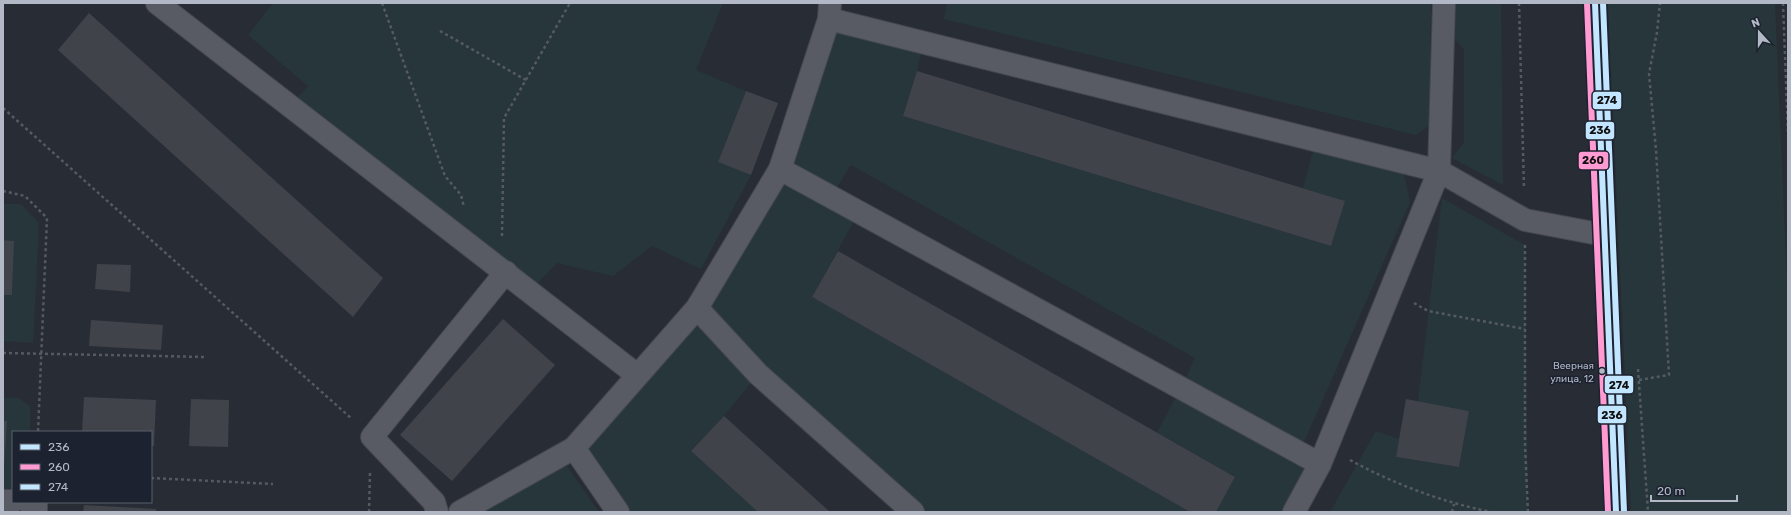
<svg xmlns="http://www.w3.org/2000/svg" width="1791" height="515" font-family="Rubik,sans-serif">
  <rect width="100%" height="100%" fill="#282c35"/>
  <g fill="#26363b">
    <polygon points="273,3 723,3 696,70 746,91 718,162 751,175 701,269 652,246 613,276 557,263 530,291 290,106 308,86 248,35"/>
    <polygon points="947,3 1431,3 1430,125 1416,135 944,19"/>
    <polygon points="1444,3 1501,3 1503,185 1452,158 1464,142 1464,50 1443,25"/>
    <polygon points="1608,3 1775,3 1788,310 1788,512 1631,512"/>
    <polygon points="829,19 923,43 917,71 903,116 1331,246 1345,201 1303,188 1316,140 1401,161 1410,202 1304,442 1186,377 1195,358 851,165 831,197 859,212 812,297 1190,512 980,512 978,510 976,512 913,512 758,374 724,416 691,451 758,512 618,512 574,448 637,375 780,169"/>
    <polygon points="1442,198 1525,245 1528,512 1330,512 1376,431 1399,439 1396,457 1459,467 1469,411 1418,402"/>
    <polygon points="3,204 21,204 39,223 33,343 3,341 3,295 12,295 14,241 3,240"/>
    <polygon points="1181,388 1320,464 1294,512 1216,512 1235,477 1157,432"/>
    <polygon points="3,398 18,398 30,406 30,432 13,432 13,492 3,491 7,421 3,421"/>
    <polygon points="560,456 599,512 460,512"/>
  </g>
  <g fill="#40434a">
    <polygon points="89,13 383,278 353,317 58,50"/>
    <polygon points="917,71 1345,201 1331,246 903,116"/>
    <polygon points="746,91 778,103 751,175 718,162"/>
    <polygon points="3,240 14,241 12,295 3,295"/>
    <polygon points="838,251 1235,477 1216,512 1190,512 812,297"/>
    <polygon points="97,264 131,265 130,292 95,289"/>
    <polygon points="503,319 555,365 452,481 400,435"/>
    <polygon points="91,320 163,325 161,350 89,346"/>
    <polygon points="84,397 156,400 154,446 151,446 151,432 82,432"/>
    <polygon points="191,399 229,400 228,447 189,446"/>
    <polygon points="1406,399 1469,411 1459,467 1396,457"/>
    <polygon points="724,416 830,512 758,512 691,451"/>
    <polygon points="3,421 7,421 4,470 3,469"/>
    <polygon points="84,505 156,509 156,512 83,512"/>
  </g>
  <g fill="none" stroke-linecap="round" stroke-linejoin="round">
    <defs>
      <g id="minor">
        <polyline points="157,3 637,375"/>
        <polyline points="1595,3 1616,512"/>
        <polyline points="829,19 1439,171 1525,220 1604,235"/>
        <polyline points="780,169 1320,464"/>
        <polyline points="697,308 758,374 913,512"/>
        <polyline points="574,448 618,512"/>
        <polyline points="3,501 13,501"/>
        <polyline points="28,502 36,502 36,512"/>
        <polyline points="437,512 434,502 372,437 506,272"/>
        <polyline points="460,512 574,448 697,308 780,169 829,19 830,3"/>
        <polyline points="1294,512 1320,464 1439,171 1444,3"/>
      </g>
    </defs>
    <use href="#minor" stroke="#44474e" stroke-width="24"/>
    <g stroke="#555a60" stroke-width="2.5" stroke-dasharray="3 3" stroke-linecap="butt">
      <polyline points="382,3 445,176 461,195 464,207"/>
      <polyline points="1519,3 1524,188"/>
      <polyline points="1783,3 1788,134"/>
      <polyline points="440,31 526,80"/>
      <polyline points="3,108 352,419"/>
      <polyline points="3,191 25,196 47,218 38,432"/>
      <polyline points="502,236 504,118 570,3"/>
      <polyline points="1525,245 1525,445 1528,512"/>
      <polyline points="1414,303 1428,311 1525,329"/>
      <polyline points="3,353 207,357"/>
      <polyline points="1638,369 1648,512"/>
      <polyline points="1639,380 1669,375 1656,150 1649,74 1657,32 1660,3"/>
      <path d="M 1350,460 C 1394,484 1442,502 1491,512"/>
      <polyline points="151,478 273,484"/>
      <polyline points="369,512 370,473"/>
      <polyline points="1452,512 1454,504"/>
    </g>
    <use href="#minor" stroke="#585b63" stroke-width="22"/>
    <defs>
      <polyline id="bus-1" points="1595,3 1616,512"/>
      <polyline id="bus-2" points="1587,3 1608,512"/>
      <polyline id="bus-3" points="1603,3 1624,512"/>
    </defs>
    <use href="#bus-1" stroke="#1c222f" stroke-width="9"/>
    <use href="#bus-2" stroke="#1c222f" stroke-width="9"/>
    <use href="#bus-3" stroke="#1c222f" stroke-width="9"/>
    <use href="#bus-1" stroke="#c2e6ff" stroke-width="6"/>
    <use href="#bus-2" stroke="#ff9ad2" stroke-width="6"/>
    <use href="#bus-3" stroke="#c2e6ff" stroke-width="6"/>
  </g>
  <circle fill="#b2b8c6" stroke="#1c222f" stroke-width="1.5" cx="1602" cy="371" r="3.5"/>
  <g text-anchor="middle" stroke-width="3" stroke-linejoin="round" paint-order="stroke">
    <g font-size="10" fill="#b2b8c6" stroke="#1c222f" text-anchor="end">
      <text x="1594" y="369">Веерная<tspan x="1594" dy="13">улица, 12</tspan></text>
    </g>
  </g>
  <g stroke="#1c222f" stroke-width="1.5">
    <rect x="1592" y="91" width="30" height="19" rx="4" fill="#c2e6ff"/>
    <rect x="1585" y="121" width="30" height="19" rx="4" fill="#c2e6ff"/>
    <rect x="1578" y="151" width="31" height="19" rx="4" fill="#ff9ad2"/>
    <rect x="1604" y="375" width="30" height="19" rx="4" fill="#c2e6ff"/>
    <rect x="1597" y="405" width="30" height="19" rx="4" fill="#c2e6ff"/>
  </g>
  <g font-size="11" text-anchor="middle" font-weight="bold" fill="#111">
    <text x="1607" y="104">274</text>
    <text x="1600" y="134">236</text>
    <text x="1593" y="164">260</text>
    <text x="1619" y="389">274</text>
    <text x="1612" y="419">236</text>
  </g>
  <rect width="1791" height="515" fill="none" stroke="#b2b8c6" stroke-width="8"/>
  <rect x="12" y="431" width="140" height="72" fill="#1c222f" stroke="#585e6b"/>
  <rect x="20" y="444" width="20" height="6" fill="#c2e6ff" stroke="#585e6b"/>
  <text x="48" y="451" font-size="12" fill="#b2b8c6">236</text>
  <rect x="20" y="464" width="20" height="6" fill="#ff9ad2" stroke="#585e6b"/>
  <text x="48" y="471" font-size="12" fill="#b2b8c6">260</text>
  <rect x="20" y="484" width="20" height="6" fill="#c2e6ff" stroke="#585e6b"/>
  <text x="48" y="491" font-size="12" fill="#b2b8c6">274</text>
  <g transform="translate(1759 32) rotate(339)" stroke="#1c222f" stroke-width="3" paint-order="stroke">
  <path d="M0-3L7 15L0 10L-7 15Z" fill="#b2b8c6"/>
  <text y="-6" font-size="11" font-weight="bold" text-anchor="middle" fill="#b2b8c6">N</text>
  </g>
  <path d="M1651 495v6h86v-6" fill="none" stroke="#b2b8c6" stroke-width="2"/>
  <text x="1657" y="495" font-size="12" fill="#b2b8c6" stroke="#1c222f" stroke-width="3" paint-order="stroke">20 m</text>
</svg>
